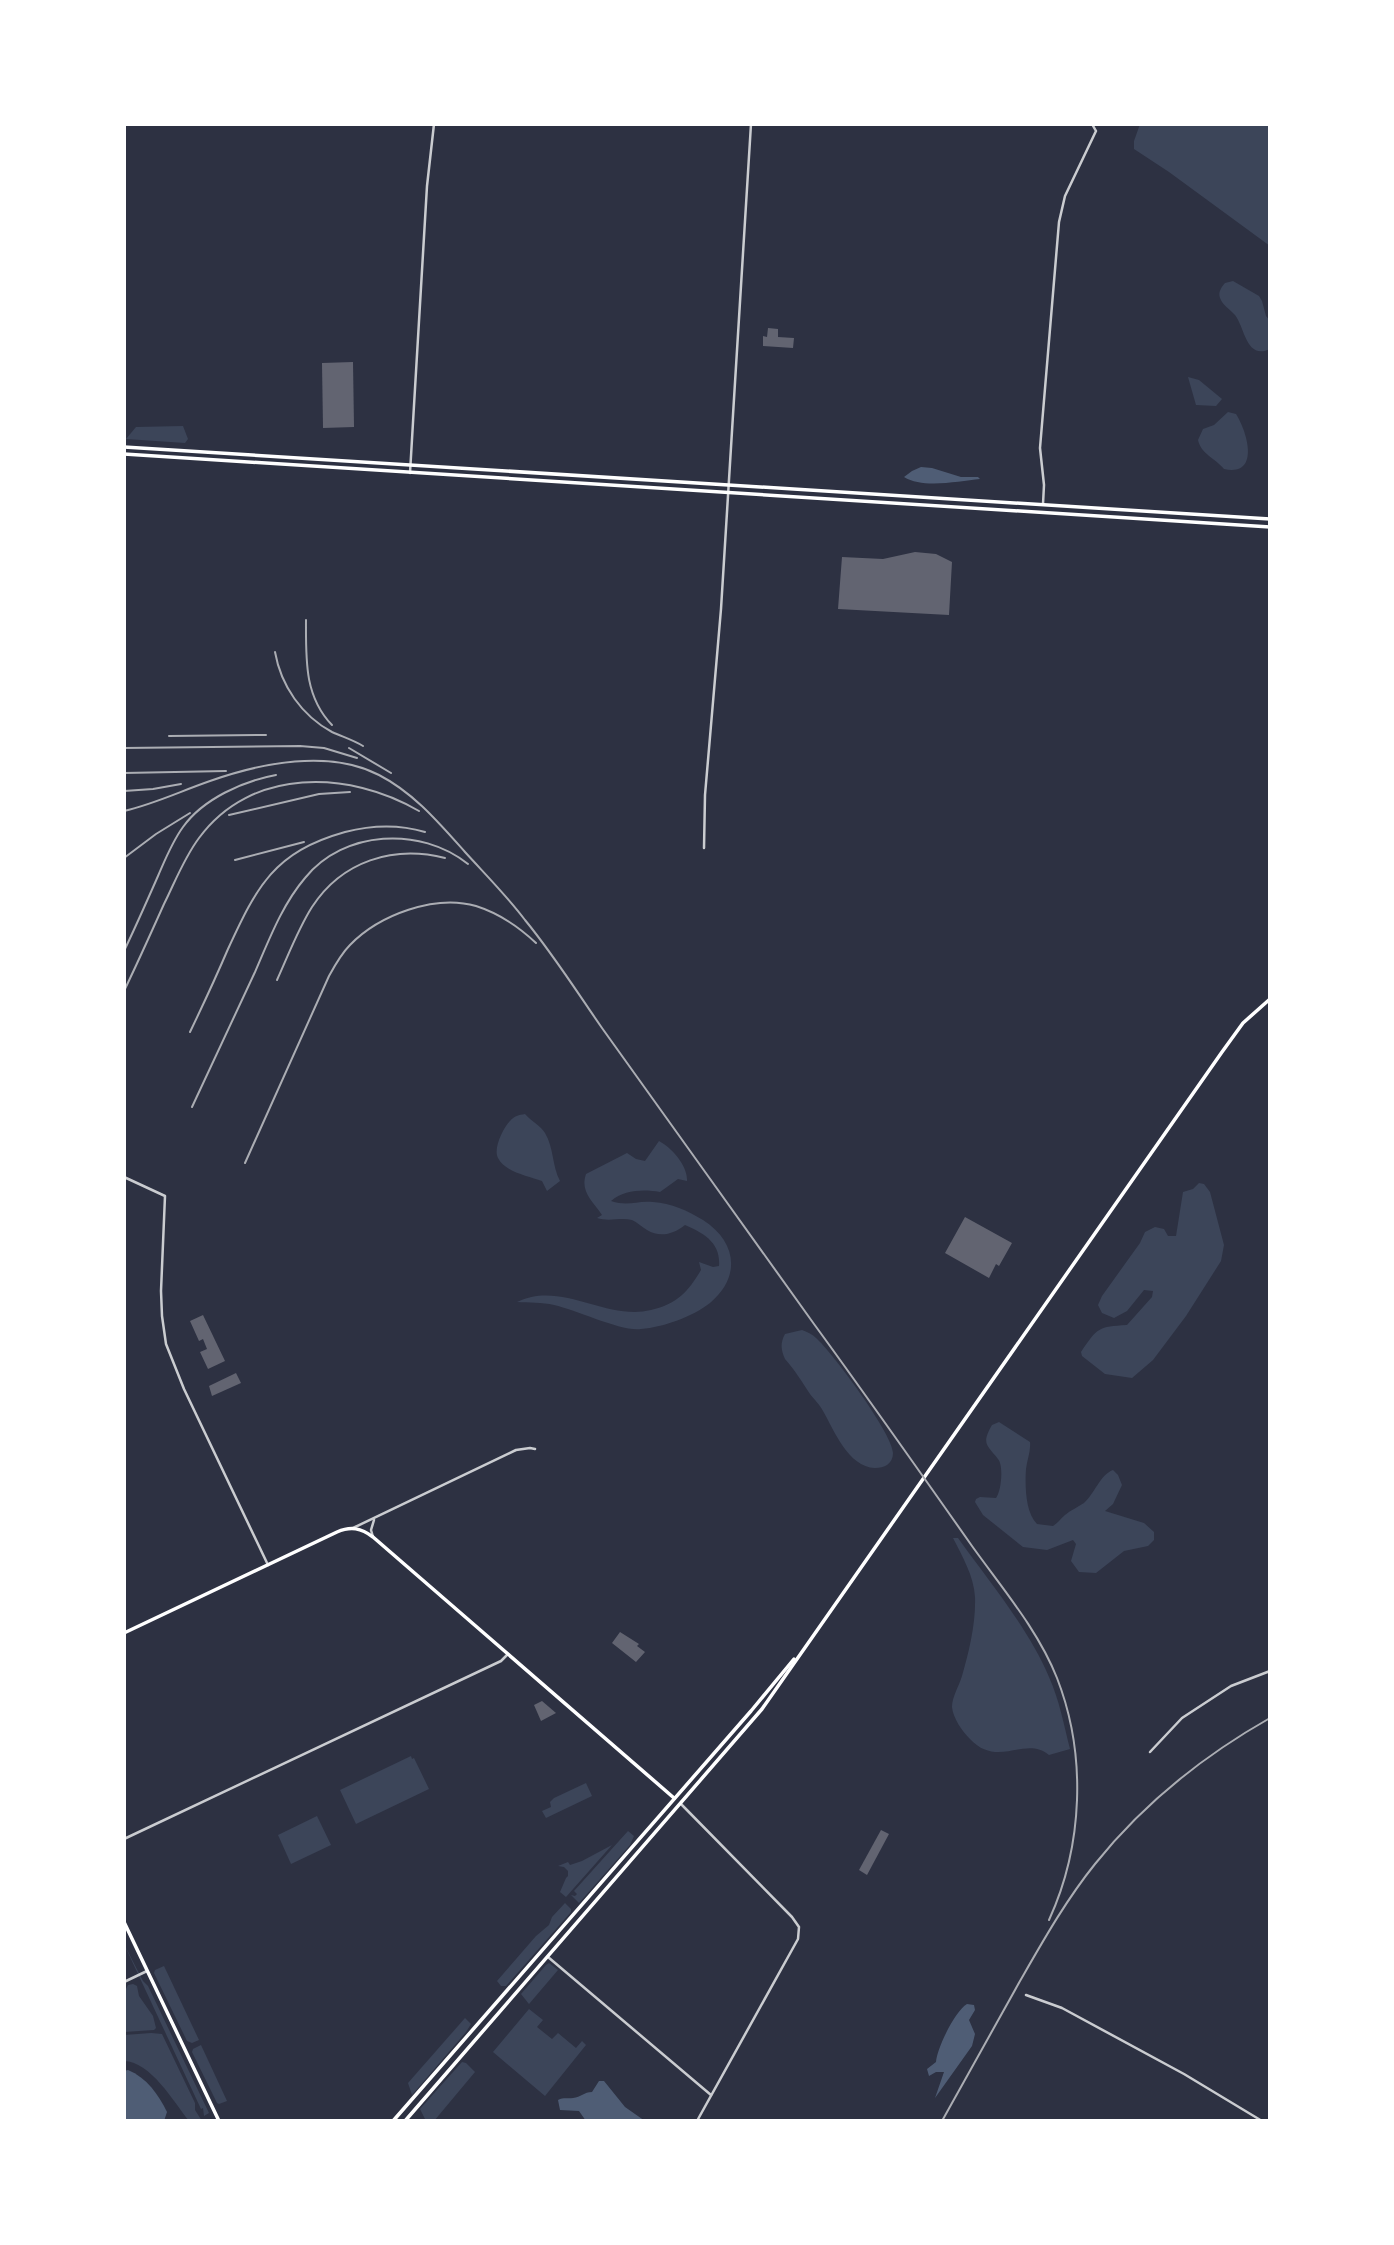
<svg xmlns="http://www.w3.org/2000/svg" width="1394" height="2245" font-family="Roboto,sans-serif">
  <rect width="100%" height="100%" fill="#2d3142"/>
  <g fill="#3c4559">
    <polygon points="1140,124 1270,124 1270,246 1169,172 1134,149 1134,141"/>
    <path d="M 1233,281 L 1259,296 L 1262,301 L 1266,316 L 1270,321 L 1270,349 C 1246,360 1245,328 1235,315 C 1230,309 1223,306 1220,298 C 1218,292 1221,288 1225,283 Z"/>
    <polygon points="1188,377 1199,380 1222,399 1216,406 1196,405"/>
    <path d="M 1228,412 L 1236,414 C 1247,431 1261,477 1224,469 C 1215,458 1201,454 1198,440 L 1203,429 L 1214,425 Z"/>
    <polygon points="183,426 188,439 185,443 126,439 136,427"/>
    <path d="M 525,1114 C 531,1121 541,1126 545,1133 C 554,1148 552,1166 560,1181 L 547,1191 L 542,1181 C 528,1176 505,1172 498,1158 C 493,1149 503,1128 510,1121 C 514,1116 519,1115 525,1114 Z"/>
    <path d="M 659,1141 C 672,1148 688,1166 687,1181 L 678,1179 L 660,1192 C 643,1189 624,1190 611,1201 C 629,1207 637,1200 653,1202 C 671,1203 688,1211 703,1220 C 736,1241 742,1276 710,1303 C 692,1317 664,1327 641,1329 C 622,1332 577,1310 554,1305 C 542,1302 529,1303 517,1302 C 561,1280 606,1321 651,1310 C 677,1304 688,1292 701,1270 L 699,1262 L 713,1267 L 719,1266 C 721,1243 704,1233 685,1225 C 674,1234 660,1238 647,1230 C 642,1227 637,1222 632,1220 C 621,1217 609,1222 597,1218 L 602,1215 C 592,1200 580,1192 586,1174 L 627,1153 L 636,1159 L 645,1161 Z"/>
    <path d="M 1199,1183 L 1204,1184 L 1210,1192 L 1224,1245 L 1221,1261 L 1186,1316 L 1153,1360 L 1132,1378 L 1105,1374 L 1082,1356 L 1081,1352 C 1098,1327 1098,1327 1127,1325 L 1152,1297 L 1153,1291 L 1144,1290 L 1127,1311 L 1114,1318 L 1102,1313 L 1098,1305 L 1102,1296 L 1140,1243 L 1145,1232 L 1155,1227 L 1164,1229 L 1168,1236 L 1176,1236 L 1183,1192 L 1193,1189 Z"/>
    <path d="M 802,1330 C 807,1332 812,1334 816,1338 C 832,1352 893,1434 893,1453 C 893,1464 884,1468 875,1468 C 848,1467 834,1430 823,1411 C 820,1405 814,1399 810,1394 C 802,1382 795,1370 785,1359 C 781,1350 780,1343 785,1334 Z"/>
    <path d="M 999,1422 L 1030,1442 C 1031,1451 1027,1460 1026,1469 C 1025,1485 1025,1512 1037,1524 L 1053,1526 C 1058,1523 1060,1519 1065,1515 C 1071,1510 1078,1507 1084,1503 C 1095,1493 1100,1475 1113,1470 L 1118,1475 L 1122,1485 L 1113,1504 L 1105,1511 L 1144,1523 L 1154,1532 L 1154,1540 L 1148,1546 L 1124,1551 L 1096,1573 L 1079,1572 L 1071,1561 L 1076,1544 L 1073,1540 L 1047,1550 L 1023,1547 L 983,1515 L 975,1502 L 976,1499 L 980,1497 L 996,1498 C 1001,1492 1004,1466 998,1459 C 987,1445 981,1444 992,1425 Z"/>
    <path d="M 953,1538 L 958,1538 C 988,1580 1029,1629 1049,1677 C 1059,1699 1064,1725 1070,1749 L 1049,1755 C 1025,1735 998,1769 970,1739 C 962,1731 953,1718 952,1707 C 952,1697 959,1686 962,1676 C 969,1652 976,1623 975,1597 C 974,1576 962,1556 953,1538 Z"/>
    <polygon points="411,1756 412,1759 414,1758 429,1789 356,1824 340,1790"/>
    <polygon points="586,1783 592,1796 546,1818 542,1811 551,1807 550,1802 554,1798"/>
    <polygon points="317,1816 331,1845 291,1864 278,1835"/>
    <polygon points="628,1831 634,1836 630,1845 579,1903 571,1895 575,1896 577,1894 574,1891"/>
    <polygon points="612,1845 566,1897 560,1892 566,1878 568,1876 568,1871 564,1867 558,1866 568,1862 570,1865 582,1861"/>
    <polygon points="565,1903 571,1909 571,1912 506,1986 501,1986 497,1981 536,1936 549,1925 552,1917"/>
    <polygon points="124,1944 143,1981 148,1986 209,2113 204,2116 203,2108 201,2109"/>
    <polygon points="549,1963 558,1970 529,2004 521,1994 546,1965"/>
    <polygon points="164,1966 199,2040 192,2043 187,2041 154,1973 155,1970"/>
    <polygon points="133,1984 137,1986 139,1996 153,2016 156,2028 154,2030 124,2032 124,1993 128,1985"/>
    <polygon points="529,2009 543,2020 537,2027 552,2039 558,2033 576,2048 582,2041 586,2045 545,2096 493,2052"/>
    <polygon points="465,2018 471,2024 466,2032 412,2095 408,2083"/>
    <path d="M 151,2033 L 162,2034 L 195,2103 L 195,2110 L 202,2121 L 189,2121 C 173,2101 151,2062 124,2061 L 124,2035 Z"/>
    <polygon points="201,2045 227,2101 219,2104 217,2103 192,2052 193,2049"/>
    <polygon points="462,2062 466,2063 475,2072 434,2121 426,2121 420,2109"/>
  </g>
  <g fill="#4f5d75">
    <path d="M 921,467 L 932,468 L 961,477 L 978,477 L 980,479 C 959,481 923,489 904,477 L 912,471 Z"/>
    <path d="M 967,2004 L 974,2005 L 975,2010 L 969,2020 L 975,2034 L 972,2046 L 935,2098 L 944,2072 L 936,2072 L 929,2076 L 927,2069 L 936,2062 C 937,2048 955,2011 967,2004 Z"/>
    <path d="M 128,2070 C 147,2078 158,2094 167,2112 L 164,2121 L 124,2121 L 124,2071 Z"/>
    <path d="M 599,2081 L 604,2081 L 625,2107 L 645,2121 L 586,2121 L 579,2111 L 560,2110 L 558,2100 C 564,2097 567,2099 573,2098 C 581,2097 584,2092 592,2092 Z"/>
  </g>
  <g fill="#626471">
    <polygon points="768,328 778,329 778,337 794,338 793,348 763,346 763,336 767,337"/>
    <polygon points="353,362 354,427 323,428 322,363"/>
    <polygon points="915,552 936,554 952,562 949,615 838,609 842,557 883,559"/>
    <polygon points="965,1217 1012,1243 999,1266 996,1264 989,1278 945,1253"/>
    <polygon points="203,1315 225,1361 208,1369 200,1352 207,1349 203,1339 199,1341 190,1321"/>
    <polygon points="236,1373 241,1383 212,1396 209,1386"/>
    <polygon points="620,1632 639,1644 637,1646 645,1652 636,1662 612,1643"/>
    <polygon points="542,1701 556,1713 541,1721 534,1705"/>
    <polygon points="881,1830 889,1834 867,1875 859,1870"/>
  </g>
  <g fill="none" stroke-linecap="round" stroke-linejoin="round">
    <g stroke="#caccd0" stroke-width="2.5">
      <polyline points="410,473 427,186 434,124"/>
      <polyline points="1043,504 1044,485 1040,448 1059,222 1065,196 1096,131 1092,124"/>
      <polyline points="704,848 705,795 721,609 751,124"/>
      <polyline points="124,1177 165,1196 161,1291 162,1316 166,1344 184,1389 268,1565"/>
      <polyline points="353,1528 516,1450 530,1448 535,1449"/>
      <polyline points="373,1537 371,1530 374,1520"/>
      <polyline points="1150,1752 1182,1718 1231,1686 1270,1671"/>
      <polyline points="124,1839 501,1661 508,1654"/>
      <polyline points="548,1957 711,2095"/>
      <polyline points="1026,1995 1062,2008 1184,2074 1262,2121"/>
    </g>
    <g stroke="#caccd0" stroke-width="2.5">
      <polyline points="681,1804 792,1917 799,1927 798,1939 697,2121"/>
      <polyline points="124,1982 147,1971"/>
    </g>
    <g stroke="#fff" stroke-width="3.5">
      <path d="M 124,1633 L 337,1532 C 351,1526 361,1528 373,1537 L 674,1798"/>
      <polyline points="124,1922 219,2121"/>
    </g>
    <g stroke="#fff" stroke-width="3.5">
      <polyline points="124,447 1270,519"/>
      <polyline points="124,454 1270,527"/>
      <polyline points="393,2121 751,1711 794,1659"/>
      <polyline points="405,2121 762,1709 1222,1052 1243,1023 1270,999"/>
    </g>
    <g stroke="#abadb3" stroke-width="2">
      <path d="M 306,620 C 306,659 304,696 332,725"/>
      <path d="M 275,652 C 281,686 302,716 332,732 C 343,737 353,740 363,746"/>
      <polyline points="169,736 266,735"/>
      <polyline points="124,748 300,746 324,748 357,758"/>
      <polyline points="349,748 391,773"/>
      <polyline points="124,773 226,771"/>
      <polyline points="124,791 153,789 181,784"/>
      <path d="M 124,811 C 154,804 181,791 210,781 C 261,763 329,749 379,775 C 414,793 439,823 465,852 C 485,874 507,896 525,920 C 553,954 577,992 602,1028 C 673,1126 743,1226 814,1324 C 868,1398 920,1472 972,1546 C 1002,1588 1038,1630 1057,1678 C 1087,1755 1083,1846 1049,1920"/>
      <polyline points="229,815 319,794 350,792"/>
      <polyline points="124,858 156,834 190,813"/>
      <polyline points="235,860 304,842"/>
      <path d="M 124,951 C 136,926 147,901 158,876 C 165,860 172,842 183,827 C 203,799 243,781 276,775"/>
      <path d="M 277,980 C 288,956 298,929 312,907 C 342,861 393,845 445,858"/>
      <path d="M 124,991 C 138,962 151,933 164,904 C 175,882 184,858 199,838 C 251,767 349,770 419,811"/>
      <path d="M 190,1032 C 203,1005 216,977 228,949 C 257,886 274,852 345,832 C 372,825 398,824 425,832"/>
      <path d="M 192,1107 C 213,1062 234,1017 255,972 C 269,940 282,905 305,878 C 344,830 420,826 468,864"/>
      <path d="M 245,1163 L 329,976 C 335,965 341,954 350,945 C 379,915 435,894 476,906 C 498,913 519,927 536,943"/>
      <path d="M 942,2121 C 968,2074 994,2027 1020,1981 C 1043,1941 1066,1900 1095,1864 C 1143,1804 1203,1756 1270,1718"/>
    </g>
  </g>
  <rect width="1394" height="2245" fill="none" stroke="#ffffff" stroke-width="252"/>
</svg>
